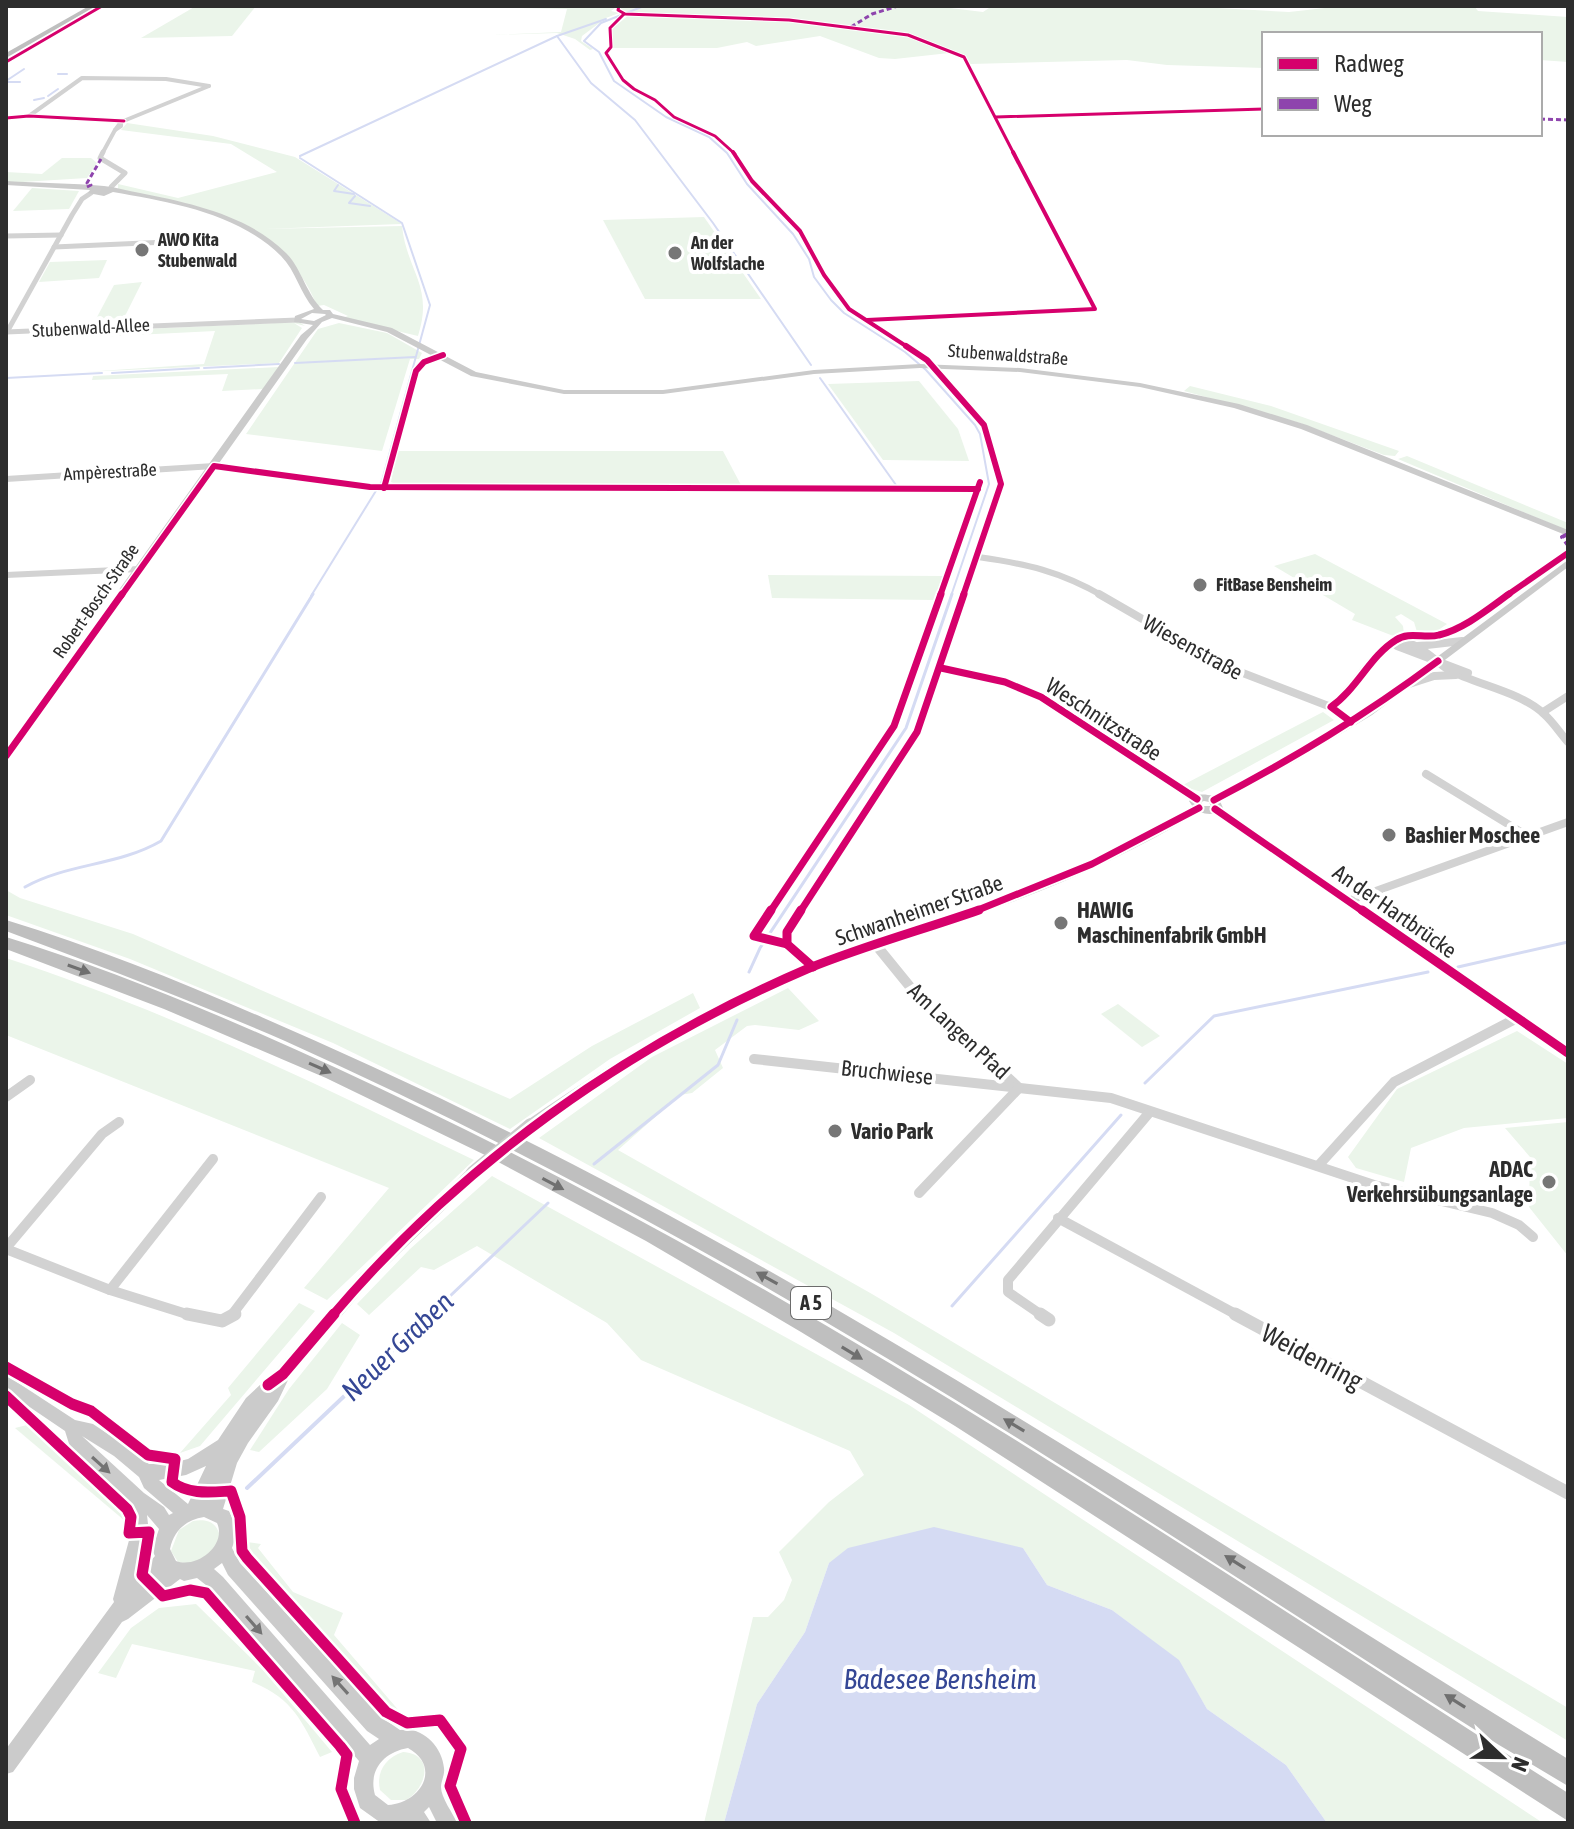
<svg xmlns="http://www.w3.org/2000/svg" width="1574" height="1829" font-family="'Asap Condensed',sans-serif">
  <rect width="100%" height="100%" fill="#fff"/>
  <g fill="#ebf5ea">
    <polygon points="196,6 256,6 232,36 141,38"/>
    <polygon points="435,6 615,8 611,11 619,13 606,18 582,36 581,41 593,49 590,50 575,39 557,33 492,35 561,32 567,9"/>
    <polygon points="653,6 934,6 983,12 992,6 1181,6 1289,12 1343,6 1474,6 1478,11 1568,17 1568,62 1540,60 1540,34 1264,34 1264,68 1167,65 1127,60 970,64 966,57 944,48 942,49 949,53 895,59 879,58 820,36 756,46 747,42 717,48 613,48 612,29 630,14 620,11 620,8"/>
    <path d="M 127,123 L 213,136 L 295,157 L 402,224 L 263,229 L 402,226 C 407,272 434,286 418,336 L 342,318 L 348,316 L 324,305 L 317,306 C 281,218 201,209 118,190 L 118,184 L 178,198 L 277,172 L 231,144 L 121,130 Z"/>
    <polygon points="62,158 91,158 97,163 87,178 6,183 6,172 42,174"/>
    <polygon points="32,188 79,191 69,209 13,211"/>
    <polygon points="704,217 761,299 645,299 603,220"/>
    <polygon points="107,260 99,278 39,282 50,262"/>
    <polygon points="142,282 124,318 96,319 114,285"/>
    <polygon points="299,322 305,326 294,323 302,328 279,363 84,372 204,364 215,331 95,337 99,331"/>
    <polygon points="339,323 387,333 422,353 419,359 410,359 382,451 246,434 318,329"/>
    <polygon points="279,367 263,389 222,391 228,374 92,380 93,376"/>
    <polygon points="919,381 958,429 969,461 883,460 828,384"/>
    <polygon points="1190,386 1271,406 1399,451 1395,456 1384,455 1300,423 1184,391"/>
    <polygon points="397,451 723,451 741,485 402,487 391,482"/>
    <polygon points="1407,456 1568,523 1568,531 1398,459"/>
    <polygon points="1315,554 1447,624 1434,633 1417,632 1414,622 1401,614 1395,617 1403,626 1404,634 1396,637 1352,620 1355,614 1274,566"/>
    <polygon points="768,575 944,576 935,600 772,598"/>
    <polygon points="1323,712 1334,720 1202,792 1181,786"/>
    <polygon points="6,890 20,898 133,934 510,1099 592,1046 693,993 700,1008 610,1059 510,1129 333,1043 130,959 6,915"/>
    <path d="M 6,958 C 168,1011 321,1086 474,1160 L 327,1300 L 304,1288 L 389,1188 L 6,1035 Z"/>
    <polygon points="788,988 819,1021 799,1030 755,1025 747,1026 715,1050 723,1068 692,1093 680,1095 618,1150 872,1294 1568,1708 1568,1741 894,1333 539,1138 652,1057"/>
    <polygon points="1118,1004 1160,1036 1142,1047 1101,1014"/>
    <polygon points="1517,1031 1568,1064 1568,1118 1464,1128 1411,1148 1404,1182 1356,1168 1348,1157 1397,1089"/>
    <polygon points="1568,1122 1568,1256 1529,1207 1530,1157 1505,1128"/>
    <polygon points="492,1176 909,1405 1543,1823 1327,1823 1286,1765 1207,1709 1178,1660 1112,1610 1047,1585 1023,1548 829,1563 805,1632 757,1704 724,1823 704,1823 753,1617 768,1617 784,1600 792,1580 779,1552 829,1502 864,1475 850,1451 641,1360 607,1323 477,1246 434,1270 421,1267 369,1315 357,1304 410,1249"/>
    <polygon points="299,1303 315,1311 200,1446 180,1453 231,1395 228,1388"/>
    <polygon points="342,1323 360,1335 327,1389 259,1452 250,1450 289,1389"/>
    <polygon points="27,1425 126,1512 132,1520 131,1526 15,1428"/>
    <path d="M 193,1521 C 206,1519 216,1521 220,1536 L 214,1551 L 192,1564 L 178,1562 L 171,1551 L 179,1530 Z"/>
    <polygon points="247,1542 261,1544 258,1548 293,1592 343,1613 334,1635 400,1712 417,1719 408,1720 399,1717 249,1552"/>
    <path d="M 196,1604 L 263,1670 L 332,1752 L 320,1757 C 301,1720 293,1699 252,1682 L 255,1671 L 132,1644 L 116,1678 L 98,1673 L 131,1628 L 159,1608 Z"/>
    <path d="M 403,1752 C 435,1754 427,1788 406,1800 L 391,1800 L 380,1790 C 376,1772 385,1758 403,1752 Z"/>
  </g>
  <polygon fill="#d5dbf3" points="934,1527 1023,1548 1047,1585 1112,1610 1179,1660 1207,1709 1286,1765 1327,1823 724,1823 757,1704 805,1632 829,1563 848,1548"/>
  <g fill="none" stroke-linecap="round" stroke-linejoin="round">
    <g stroke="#d5dbf3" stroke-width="2">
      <polyline points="644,6 601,23 584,41 599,52 614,81 666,117 709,137 727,153 747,184 793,234 809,259 814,277 831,300 844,313 905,352 926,370 975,425 980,434 989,484 951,596"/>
      <polyline points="557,36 591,83 635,120 713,223 811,365"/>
      <polyline points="58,74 67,74"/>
      <polyline points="6,81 24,69"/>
      <polyline points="6,82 20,82"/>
      <polyline points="48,96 58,89"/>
      <polyline points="34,100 44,98"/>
      <polyline points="6,117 11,117"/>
      <polyline points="300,156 557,36 606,19"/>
      <polyline points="300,158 402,223 430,305 382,481 311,596"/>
      <polyline points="338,185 334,191 354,194"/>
      <polyline points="355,196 349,203 370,206"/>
      <polyline points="295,363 415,357"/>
      <polyline points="204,368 279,364"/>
      <polyline points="112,373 199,368"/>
      <polyline points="6,378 102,373"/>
      <polyline points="820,378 896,485"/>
    </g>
    <g stroke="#d5dbf3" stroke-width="3">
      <path d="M 25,887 C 68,863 118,866 161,841 L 313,594"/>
      <polyline points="1458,967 1568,942"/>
      <polyline points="749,972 760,948 906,728 952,594"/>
      <polyline points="1145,1083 1214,1016 1428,972"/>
      <polyline points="594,1164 718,1065 737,1020"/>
      <polyline points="952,1306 1121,1115"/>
      <polyline points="429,1316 548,1203"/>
    </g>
    <polyline stroke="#d5dbf3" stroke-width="4" points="247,1488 431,1314"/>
    <polygon fill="#d5dbf3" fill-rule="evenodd" points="556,6 665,6 662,8"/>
    <g stroke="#d2d2d2" stroke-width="4">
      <polyline points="29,116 82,78 166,79 209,86"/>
      <polyline points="29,116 124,121"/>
      <polygon points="121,122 121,126 115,130"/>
      <polyline points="121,122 209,86"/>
      <polyline points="102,154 115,130"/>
    </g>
    <g stroke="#d2d2d2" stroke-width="5">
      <polyline points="103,152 100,158 125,173 111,187"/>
      <polyline points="6,236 61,235"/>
      <polyline points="54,247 167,242 180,247 182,253"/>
      <polyline points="6,332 297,320"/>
      <polyline points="7,332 72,215 82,199 91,193"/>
    </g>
    <g stroke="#d2d2d2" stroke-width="6">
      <polyline points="6,479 214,466"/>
      <path d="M 978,557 C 1027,564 1059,571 1103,596"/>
      <polyline points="6,575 139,569"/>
      <polyline points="963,596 1001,484 996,467"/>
    </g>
    <g stroke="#d2d2d2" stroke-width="8">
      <path d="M 1099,594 L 1222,665 L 1331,707 C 1352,692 1374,648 1396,643 C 1416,638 1434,661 1449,670 C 1477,685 1521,692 1544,714 C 1553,722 1560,733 1568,742"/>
      <polyline points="1397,646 1468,673"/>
      <polyline points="1418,646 1462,641"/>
      <polyline points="941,668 1005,682 1041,697 1197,799"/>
      <polyline points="1409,684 1434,676 1456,675"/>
      <polyline points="1543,712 1568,696"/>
      <polyline points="1426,774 1529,837"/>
      <polyline points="1215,809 1364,912"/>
      <polyline points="1348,901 1568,822"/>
      <polyline points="800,912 917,732 964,594"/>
    </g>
    <g stroke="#d2d2d2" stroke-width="10">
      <polyline points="801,910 787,932 787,944 813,967"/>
      <polyline points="1362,910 1568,1053"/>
      <polyline points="876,945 911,988 1017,1086"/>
      <polyline points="754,1059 1111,1098 1374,1185 1492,1213 1519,1225 1533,1237"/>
      <polyline points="6,1097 30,1080"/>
      <polyline points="1318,1166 1394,1082 1517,1018"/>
      <polyline points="919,1193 1019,1088"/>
      <polyline points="1058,1218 1239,1316"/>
      <polyline points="6,1248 102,1134 119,1122"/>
      <polyline points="6,1249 110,1290 193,1316"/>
      <polyline points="110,1290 213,1159"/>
      <polyline points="231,1316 321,1197"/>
      <polyline points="1043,1316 1008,1292 1008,1280 1149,1113"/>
    </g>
    <g stroke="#d2d2d2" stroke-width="13">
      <polyline points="187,1314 222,1321 235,1314"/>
      <polyline points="1040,1314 1049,1320"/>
      <polyline points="1235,1314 1568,1493"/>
    </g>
    <g fill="#cbcbcb" fill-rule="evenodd">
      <path d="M 6,181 C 39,183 72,183 104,186 C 116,187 128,191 140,193 C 190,203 248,215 286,253 C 302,269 306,294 323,310 L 330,310 L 333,314 L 392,328 L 476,372 L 564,390 L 663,390 L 814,370 L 920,364 L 1020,368 L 1140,383 L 1239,404 L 1307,425 L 1568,530 L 1568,536 L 1301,429 L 1234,408 L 1140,387 L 1020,372 L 920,368 L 814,374 L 663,394 L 564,394 L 471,376 L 387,332 L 332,318 L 322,322 L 307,339 L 10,758 L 6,759 L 6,748 L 301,335 L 313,325 L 294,322 L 295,316 L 314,309 C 300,293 296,271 281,256 C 238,213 170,202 113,192 L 104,196 L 88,193 L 90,190 L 6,185 ZM 312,313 L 325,314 L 326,315 L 314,321 L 301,319 Z"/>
      <path d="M 1568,560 L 1568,567 L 1372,715 L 1294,762 L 1220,801 L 1223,808 C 1217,815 1208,815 1200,812 C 1141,847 1079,877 1015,901 C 937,930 858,953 781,985 C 694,1023 614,1075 536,1129 L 531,1130 L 526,1129 L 524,1125 L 526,1121 C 604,1068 685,1016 773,979 C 849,947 929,925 1007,895 C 1071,871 1133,841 1193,807 L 1189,801 C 1196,793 1204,794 1213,796 L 1286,758 L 1364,711 ZM 1204,801 L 1209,802 L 1211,806 L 1203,806 L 1201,802 Z"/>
      <path d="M 473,1167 L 478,1169 L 480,1173 L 478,1177 L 371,1281 L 289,1378 L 278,1401 L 248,1443 L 237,1463 L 223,1509 L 229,1511 L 238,1530 L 232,1548 L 240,1563 L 381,1717 L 400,1730 C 422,1726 442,1746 444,1768 C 445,1775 441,1781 441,1787 C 441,1798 453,1813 457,1823 L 437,1823 L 429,1807 L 424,1812 L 431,1823 L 381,1823 L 360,1808 L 354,1789 L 354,1778 L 359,1761 L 211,1589 L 197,1578 L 184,1581 L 180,1579 L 128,1619 L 122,1622 L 13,1772 L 6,1774 L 6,1749 L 114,1602 L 113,1599 L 131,1533 L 130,1502 L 70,1447 L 65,1431 L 6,1391 L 6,1375 L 75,1420 L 93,1424 L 126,1446 L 149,1464 L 168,1464 L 188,1459 L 218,1440 L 246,1398 L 277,1369 L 361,1273 L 468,1169 ZM 82,1436 L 114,1456 L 139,1477 L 144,1488 L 173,1513 L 169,1515 L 164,1507 L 144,1493 ZM 206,1466 L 188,1504 L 159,1480 L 186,1475 ZM 147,1515 L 159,1529 L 152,1550 L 155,1556 L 137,1576 L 149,1533 ZM 204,1517 L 217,1523 C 227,1545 197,1569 176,1561 L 170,1549 C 174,1530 186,1520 204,1517 ZM 222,1563 L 228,1575 L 367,1731 L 379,1739 L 370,1745 L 223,1577 L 214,1569 ZM 408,1748 C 442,1767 421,1803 388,1805 L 375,1795 C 368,1770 384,1752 408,1748 Z"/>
    </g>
    <g fill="#bfbfbf" fill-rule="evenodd">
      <polygon points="89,6 96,6 6,58 6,53"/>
      <path d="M 6,920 C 131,958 252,1012 371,1066 C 792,1258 1174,1518 1568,1759 L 1568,1786 L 1499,1745 C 1231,1576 968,1398 691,1245 C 558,1171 423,1103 285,1041 C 193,1001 100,966 6,931 Z"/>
      <path d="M 6,937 C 148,981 287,1044 421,1108 C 823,1301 1193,1554 1568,1793 L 1568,1821 L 955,1426 L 801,1332 L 646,1241 L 487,1156 L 326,1078 L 164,1009 L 6,949 Z"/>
    </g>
    <polyline stroke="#cbcbcb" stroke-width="14" points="473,1173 531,1125"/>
    <g stroke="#8e44ad" stroke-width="3" stroke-dasharray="5 3" stroke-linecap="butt">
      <polyline points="851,27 872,14 898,6"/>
      <polyline points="1540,119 1568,120"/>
      <polyline points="87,187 91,185 87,183 101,159"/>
    </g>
    <polyline stroke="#8e44ad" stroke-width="4" stroke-dasharray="8 4" stroke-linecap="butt" points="1568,534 1562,537 1568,545"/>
    <defs>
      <g id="cycleway-far5">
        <polyline points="619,6 618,10 625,14 789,20 908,35 964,57 1014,154"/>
        <polyline points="624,14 610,28 611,47 606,53 623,80 634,89 655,100 674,117 715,136 735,154"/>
        <polyline points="6,62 102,6"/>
        <polyline points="996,117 1264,109"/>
        <polyline points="6,118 29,116 124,121"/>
      </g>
      <g id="cycleway-far4">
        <polyline points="733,152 752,181 800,231 824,275 849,309 909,348"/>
        <polyline points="867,320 1095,309 1013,152"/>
      </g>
      <g id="cycleway-far3">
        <polyline points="906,346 927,360 984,425 1001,484 963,596"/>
        <polyline points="384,488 416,371 424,362 443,355"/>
        <polyline points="121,596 214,466 370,487 978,489"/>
        <polyline points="940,596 980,482"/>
        <polyline points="1506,596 1568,553"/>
      </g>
      <g id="cycleway-far2">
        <polyline points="941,668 1005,682 1041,697 1197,799"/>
        <path d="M 1351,722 L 1331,707 C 1357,689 1370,656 1396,640 C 1409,631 1425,639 1439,635 C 1464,629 1488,609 1509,594"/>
        <polyline points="6,756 122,594"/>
        <path d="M 1214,800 C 1296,757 1364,716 1438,661"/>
        <polyline points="1215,809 1364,912"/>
        <polyline points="770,912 894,726 941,594"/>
        <polyline points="800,912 917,732 964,594"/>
        <polyline points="973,912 1092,864 1199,808"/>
      </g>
      <g id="cycleway-far1">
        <polyline points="771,910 754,936 787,944"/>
        <polyline points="801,910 787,932 787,944 813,967"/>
        <polyline points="1362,910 1568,1053"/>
        <path d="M 332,1316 C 461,1164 625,1047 807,969 C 863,946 922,930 979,910"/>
      </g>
      <g id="cycleway">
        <path d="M 6,1367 L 72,1404 L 91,1411 L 148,1455 L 175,1459 L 172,1482 C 189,1495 211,1492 231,1491 L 240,1517 L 242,1551 L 247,1558 L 386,1712 L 407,1723 L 440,1720 L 461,1749 L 450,1786 L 466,1823"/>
        <polyline points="268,1385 283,1374 334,1314"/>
        <polyline points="6,1396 127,1509 131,1517 129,1533 149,1532 142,1575 163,1596 190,1590 206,1593 340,1746 347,1755 341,1789 355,1823"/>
      </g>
    </defs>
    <use href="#cycleway-far5" stroke="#fff" stroke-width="5"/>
    <use href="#cycleway-far4" stroke="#fff" stroke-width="7"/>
    <use href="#cycleway-far3" stroke="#fff" stroke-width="9"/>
    <use href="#cycleway-far2" stroke="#fff" stroke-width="11"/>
    <use href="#cycleway-far1" stroke="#fff" stroke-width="14"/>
    <use href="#cycleway" stroke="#fff" stroke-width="16"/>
    <use href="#cycleway-far5" stroke="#d6006c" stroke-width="3"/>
    <use href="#cycleway-far4" stroke="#d6006c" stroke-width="4"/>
    <use href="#cycleway-far3" stroke="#d6006c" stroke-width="6"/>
    <use href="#cycleway-far2" stroke="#d6006c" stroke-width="7"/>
    <use href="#cycleway-far1" stroke="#d6006c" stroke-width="9"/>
    <use href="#cycleway" stroke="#d6006c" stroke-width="11"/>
  </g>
  <defs><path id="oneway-solid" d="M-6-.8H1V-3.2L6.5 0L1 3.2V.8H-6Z" transform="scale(2)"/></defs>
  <g fill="#6f6f6f">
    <use href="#oneway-solid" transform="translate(79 969) rotate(20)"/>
    <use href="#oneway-solid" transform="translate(320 1068) rotate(24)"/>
    <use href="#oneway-solid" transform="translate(553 1184) rotate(28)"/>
    <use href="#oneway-solid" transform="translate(767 1278) rotate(-151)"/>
    <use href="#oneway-solid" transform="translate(852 1353) rotate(31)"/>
    <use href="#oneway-solid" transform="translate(1014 1425) rotate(-149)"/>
    <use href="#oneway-solid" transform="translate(1235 1562) rotate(-148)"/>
    <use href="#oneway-solid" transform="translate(1455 1701) rotate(-148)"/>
  </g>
  <g fill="#747474">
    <use href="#oneway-solid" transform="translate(101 1465) rotate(42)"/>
    <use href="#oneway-solid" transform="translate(254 1625) rotate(49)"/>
    <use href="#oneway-solid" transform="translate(340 1685) rotate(-132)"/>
  </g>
  <g fill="#767676" stroke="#fff" stroke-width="3">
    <circle cx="142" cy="250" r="8"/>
    <circle cx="675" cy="253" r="8"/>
    <circle cx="1200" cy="585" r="8"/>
    <circle cx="1389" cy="835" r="8"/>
    <circle cx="1061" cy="923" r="8"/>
    <circle cx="835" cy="1131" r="8"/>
    <circle cx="1549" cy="1182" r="8"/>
  </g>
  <g text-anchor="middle" stroke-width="8" stroke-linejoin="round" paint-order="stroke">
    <g font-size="18" font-weight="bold" fill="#2d2d2d" stroke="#fff" text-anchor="start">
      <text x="158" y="246">AWO Kita<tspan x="158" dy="21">Stubenwald</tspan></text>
      <text x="691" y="249">An der<tspan x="691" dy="21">Wolfslache</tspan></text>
      <text x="1216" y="591">FitBase Bensheim</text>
    </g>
    <g font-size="18" fill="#2d2d2d" stroke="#fff">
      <text transform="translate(91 328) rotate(-3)" y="6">Stubenwald-Allee</text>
      <text transform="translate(1008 355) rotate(4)" y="6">Stubenwaldstraße</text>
      <text transform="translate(110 472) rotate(-3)" y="6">Ampèrestraße</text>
      <text transform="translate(96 601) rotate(-55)" y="6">Robert-Bosch-Straße</text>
    </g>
    <rect fill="#fff" stroke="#6c6c6c" stroke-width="2" x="791" y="1287" width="40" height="32" rx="6"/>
    <g font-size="20" font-weight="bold" fill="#2d2d2d">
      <text x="811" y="1310">A 5</text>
    </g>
    <g font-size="22" fill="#2d2d2d" stroke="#fff">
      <text transform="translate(1193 647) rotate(29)" y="8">Wiesenstraße</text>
      <text transform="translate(1104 719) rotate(33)" y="8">Weschnitzstraße</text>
      <text transform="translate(919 910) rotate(-19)" y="8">Schwanheimer Straße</text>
      <text transform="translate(1395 911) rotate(35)" y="8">An der Hartbrücke</text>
      <text transform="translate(959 1031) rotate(43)" y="8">Am Langen Pfad</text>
      <text transform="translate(887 1072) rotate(6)" y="8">Bruchwiese</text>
    </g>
    <g font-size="22" font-weight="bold" fill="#2d2d2d" stroke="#fff" text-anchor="start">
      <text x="1405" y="843">Bashier Moschee</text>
      <text x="1077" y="918">HAWIG<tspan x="1077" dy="25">Maschinenfabrik GmbH</tspan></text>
      <text x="851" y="1139">Vario Park</text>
      <text x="1533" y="1177" text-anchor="end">ADAC<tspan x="1533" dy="25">Verkehrsübungsanlage</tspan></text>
    </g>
    <g font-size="26" fill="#2d2d2d" stroke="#fff">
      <text transform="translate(1312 1357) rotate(28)" y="9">Weidenring</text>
    </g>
    <g font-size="28" font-style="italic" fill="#354795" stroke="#fff">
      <text transform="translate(397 1346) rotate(-44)" y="10">Neuer Graben</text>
      <text x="940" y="1689">Badesee Bensheim</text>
    </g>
  </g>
  <rect width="1574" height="1829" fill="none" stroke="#2d2d2d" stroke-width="16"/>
  <rect x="1262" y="32" width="280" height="104" fill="#ffffff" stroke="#ababab" stroke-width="2"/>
  <rect x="1278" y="58" width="40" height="12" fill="#d6006c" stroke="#ababab" stroke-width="2"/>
  <text x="1334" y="72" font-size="24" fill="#2d2d2d">Radweg</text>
  <rect x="1278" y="98" width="40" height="12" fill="#8e44ad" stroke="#ababab" stroke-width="2"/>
  <text x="1334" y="112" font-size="24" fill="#2d2d2d">Weg</text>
  <g transform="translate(1502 1757) rotate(112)" stroke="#ffffff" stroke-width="6" paint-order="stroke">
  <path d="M0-6L14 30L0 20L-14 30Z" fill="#2d2d2d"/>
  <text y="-12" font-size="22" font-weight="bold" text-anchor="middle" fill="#2d2d2d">N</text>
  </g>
</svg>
